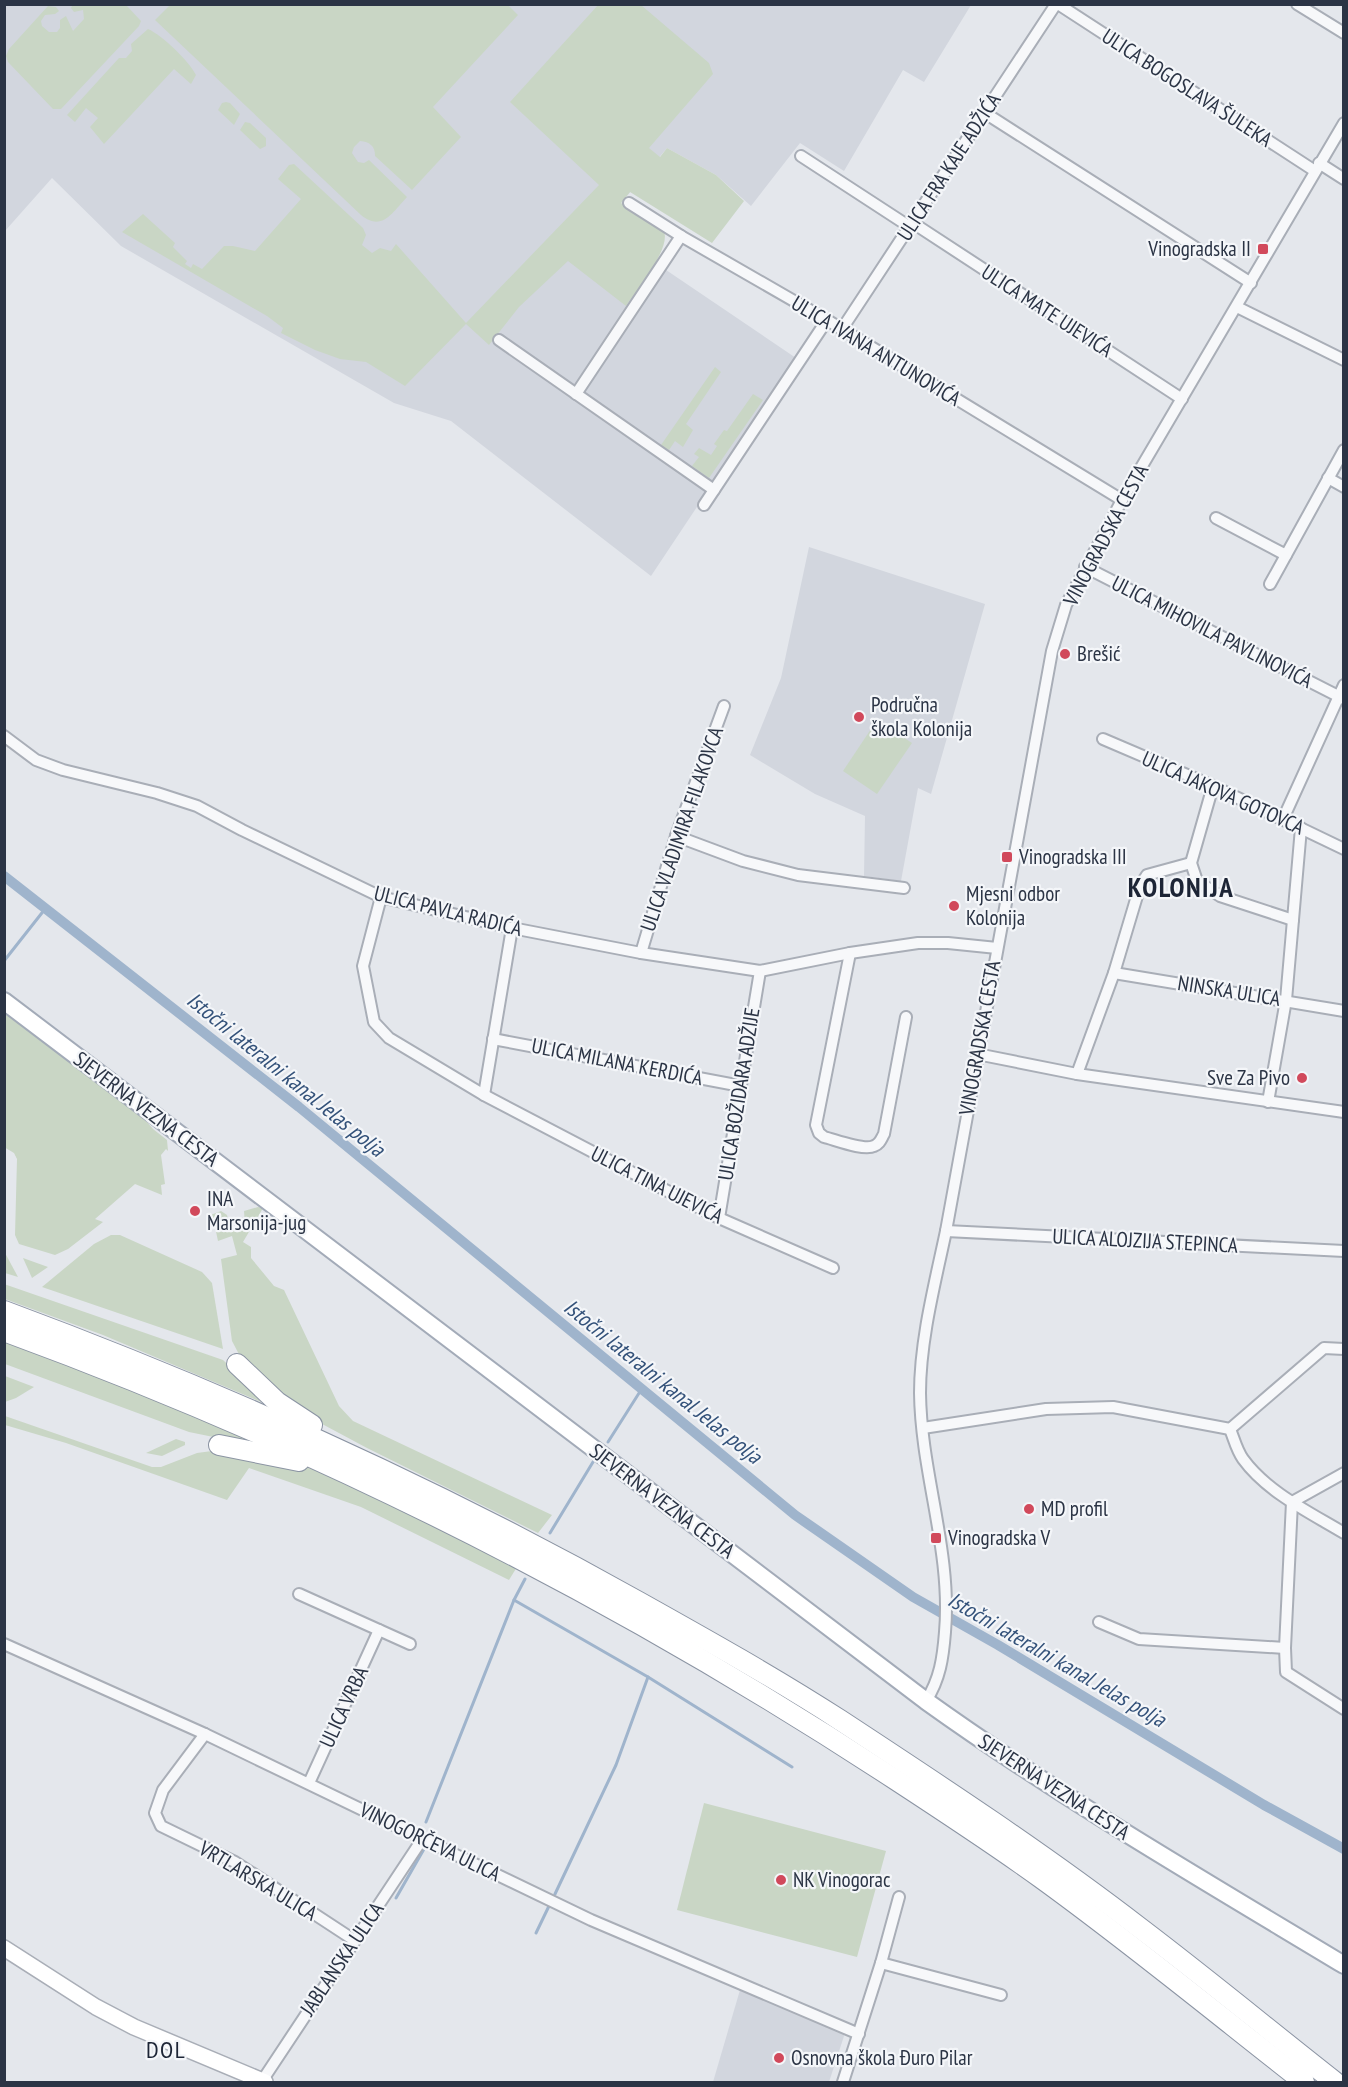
<svg xmlns="http://www.w3.org/2000/svg" width="1348" height="2087" font-family="'PT Sans Narrow',sans-serif">
  <rect width="100%" height="100%" fill="#e4e7ec"/>
  <g fill="#d2d6de">
    <polygon points="5,5 971,5 924,82 903,70 844,171 800,143 751,206 716,175 667,148 621,203 604,228 796,358 651,576 451,421 394,403 121,246 52,178 5,231"/>
    <polygon points="809,547 985,604 931,794 918,788 901,881 864,876 865,816 815,794 750,755 781,678"/>
    <polygon points="740,1990 845,2033 829,2082 713,2082"/>
  </g>
  <g fill="#c9d6c5">
    <polygon points="73,4 126,5 141,21 139,26 61,109 53,109 8,62 6,56 9,49 48,6 56,7 59,11 55,14 45,15 41,21 42,26 49,32 57,32 60,28 60,20 66,16 73,31 84,19 83,10 74,12 71,8"/>
    <path d="M 599,4 L 641,5 L 709,63 L 713,74 L 649,148 L 660,157 L 667,148 L 716,175 L 744,201 L 712,243 L 630,192 L 621,203 L 664,231 C 671,249 636,291 626,306 L 568,261 L 519,307 L 489,345 L 466,324 L 405,386 L 366,362 L 340,359 L 315,350 L 281,333 L 283,328 L 267,316 L 122,232 L 143,214 L 175,243 L 173,247 L 187,261 L 185,264 L 191,268 L 193,264 L 202,269 L 224,246 L 233,246 L 255,251 L 301,199 L 278,179 L 289,165 L 294,164 L 363,228 L 366,235 L 362,245 L 372,253 L 380,248 L 391,251 L 396,244 L 466,323 L 599,185 L 510,102 Z"/>
    <path d="M 170,5 L 507,4 L 518,15 L 433,107 L 461,137 L 412,190 L 375,156 C 375,146 370,142 360,141 L 354,147 L 352,153 L 358,162 L 364,163 L 369,160 L 407,197 C 392,213 382,232 361,215 L 155,20 Z"/>
    <path d="M 148,29 C 162,35 189,61 196,75 L 191,84 L 174,69 L 104,144 L 90,127 L 98,118 L 86,108 L 75,122 L 67,115 L 119,58 L 126,58 L 132,51 L 131,44 Z"/>
    <polygon points="226,102 230,103 240,114 234,125 218,110 222,103"/>
    <polygon points="245,122 250,123 266,138 266,146 260,149 240,130"/>
    <polygon points="715,367 721,372 686,424 693,430 683,447 675,441 669,450 661,445"/>
    <polygon points="753,394 763,400 709,478 692,466 699,457 694,454 699,448 711,455 717,446 714,444 724,430 727,431"/>
    <polygon points="877,720 912,743 877,794 843,771"/>
    <polygon points="4,1009 142,1116 153,1129 167,1140 168,1151 166,1149 161,1155 165,1184 161,1185 162,1195 135,1184 95,1219 103,1222 68,1249 55,1255 19,1244 15,1235 17,1159 14,1153 4,1147"/>
    <polygon points="258,1207 263,1208 243,1242 251,1247 251,1258 274,1286 284,1290 339,1406 353,1421 552,1515 538,1533 367,1448 309,1417 242,1360 232,1341 221,1259 237,1255 232,1236 218,1241 214,1222 210,1223 208,1216 221,1211 227,1215 230,1228 245,1225 244,1211"/>
    <polygon points="111,1235 120,1235 202,1272 212,1283 223,1349 42,1287 94,1244"/>
    <polygon points="4,1251 18,1277 5,1273"/>
    <polygon points="23,1258 48,1267 32,1278"/>
    <polygon points="4,1284 223,1360 273,1407 103,1335 5,1299"/>
    <polygon points="4,1340 37,1351 255,1441 233,1441 189,1432 5,1364"/>
    <polygon points="4,1376 5,1376 34,1387 16,1398 5,1402"/>
    <polygon points="5,1416 152,1467 161,1467 197,1453 212,1451 291,1462 324,1473 517,1567 509,1580 361,1507 249,1468 227,1500 66,1443 5,1425"/>
    <polygon points="176,1439 185,1442 185,1445 162,1456 146,1453"/>
    <polygon points="704,1803 886,1851 857,1957 677,1910"/>
  </g>
  <g fill="none" stroke-linecap="round" stroke-linejoin="round">
    <g stroke="#9fb4cc" stroke-width="3">
      <polyline points="4,961 45,909"/>
      <polyline points="608,1442 641,1390"/>
      <polyline points="550,1533 593,1462"/>
      <polyline points="514,1600 648,1677 792,1767"/>
      <polyline points="426,1822 514,1600 525,1579"/>
      <polyline points="555,1894 616,1765 648,1677"/>
      <polyline points="396,1898 424,1849"/>
      <polyline points="536,1933 549,1906"/>
    </g>
    <polyline stroke="#9fb4cc" stroke-width="10" points="4,876 299,1107 795,1515 913,1597 998,1645 1264,1805 1344,1849"/>
    <defs>
      <g id="street">
        <polyline points="1058,4 1315,171"/>
        <polyline points="1297,4 1344,33"/>
        <polyline points="985,113 1251,283"/>
        <polyline points="801,156 910,227"/>
        <polyline points="1319,163 1344,179"/>
        <polyline points="629,203 681,236 827,320 1122,500"/>
        <polyline points="913,223 1182,399"/>
        <polyline points="1237,307 1344,360"/>
        <polyline points="842,329 1056,4"/>
        <polyline points="499,340 714,490"/>
        <polyline points="576,394 681,236"/>
        <polyline points="1328,478 1344,487"/>
        <polyline points="704,505 827,320"/>
        <polyline points="1216,518 1286,555"/>
        <polyline points="1085,567 1344,699"/>
        <polyline points="1270,584 1344,450"/>
        <polyline points="4,736 36,760 63,770 157,793 197,806 242,830 381,897 512,928 641,953 760,971 850,953 918,943 948,943 997,948"/>
        <polyline points="1103,739 1213,786 1344,849"/>
        <polyline points="1213,786 1191,863 1197,881 1220,896 1293,920"/>
        <polyline points="1283,819 1344,685"/>
        <polyline points="676,836 743,861 798,875 904,888"/>
        <polyline points="381,897 363,966 374,1022 389,1038 484,1095 719,1218 833,1268"/>
        <polyline points="641,953 676,836 724,706"/>
        <path d="M 850,953 L 816,1125 L 819,1133 L 824,1137 C 836,1140 864,1151 874,1146 C 880,1144 881,1139 884,1134 L 906,1017"/>
        <polyline points="1114,973 1344,1011"/>
        <polyline points="493,1039 741,1086"/>
        <polyline points="977,1054 1077,1074 1344,1112"/>
        <polyline points="1077,1074 1114,973 1140,886 1147,875 1191,863"/>
        <polyline points="484,1095 512,928"/>
        <polyline points="1268,1102 1286,1000 1301,828"/>
        <polyline points="719,1218 760,971"/>
        <polyline points="946,1231 1344,1251"/>
        <polyline points="923,1428 1046,1409 1113,1407 1230,1429 1324,1348 1344,1349"/>
        <path d="M 1230,1429 C 1234,1439 1237,1451 1243,1459 C 1267,1492 1309,1512 1344,1533"/>
        <polyline points="1344,1473 1292,1502 1285,1648 1286,1672 1344,1709"/>
        <polyline points="299,1594 410,1644"/>
        <polyline points="1099,1622 1139,1639 1285,1648"/>
        <polyline points="4,1644 205,1734 591,1920 859,2034"/>
        <path d="M 926,1701 C 940,1679 943,1658 945,1632 C 952,1551 921,1474 920,1393 C 920,1340 935,1283 946,1231 L 1052,651 L 1066,605 L 1122,500 L 1344,123"/>
        <polyline points="205,1734 163,1790 155,1813 161,1826 235,1862 354,1940"/>
        <polyline points="309,1783 379,1630"/>
        <polyline points="881,1963 1001,1995"/>
        <polyline points="262,2081 423,1838"/>
        <polyline points="843,2082 881,1963 899,1897"/>
      </g>
      <polyline id="secondary" points="4,1948 96,2007 134,2027 265,2082"/>
      <path id="primary" d="M 4,1001 L 926,1701 C 1060,1797 1203,1880 1344,1965"/>
      <g id="highway">
        <path d="M 4,1311 C 225,1393 434,1487 639,1602 C 707,1640 775,1678 840,1720 C 942,1787 1044,1854 1140,1928 C 1206,1978 1270,2031 1335,2082"/>
        <path d="M 4,1331 C 318,1446 617,1597 896,1780 C 945,1812 994,1844 1041,1878 C 1131,1943 1217,2014 1304,2082"/>
        <polyline points="237,1364 277,1402 312,1425"/>
        <polyline points="219,1445 299,1461"/>
      </g>
    </defs>
    <use href="#street" stroke="#a9aeb7" stroke-width="14"/>
    <use href="#secondary" stroke="#a9aeb7" stroke-width="18"/>
    <use href="#primary" stroke="#a3abb8" stroke-width="20"/>
    <use href="#highway" stroke="#8b94a3" stroke-width="22"/>
    <use href="#street" stroke="#f7f8fa" stroke-width="10"/>
    <use href="#secondary" stroke="#fff" stroke-width="15"/>
    <use href="#primary" stroke="#fff" stroke-width="16"/>
    <use href="#highway" stroke="#fff" stroke-width="20"/>
  </g>
  <g fill="#d1495b" stroke="#f4f6f9" stroke-width="2">
    <rect x="1257" y="243" width="12" height="12" rx="3"/>
    <circle cx="1065" cy="654" r="6"/>
    <circle cx="859" cy="717" r="6"/>
    <rect x="1001" y="851" width="12" height="12" rx="3"/>
    <circle cx="954" cy="906" r="6"/>
    <circle cx="1302" cy="1078" r="6"/>
    <circle cx="195" cy="1211" r="6"/>
    <circle cx="1029" cy="1509" r="6"/>
    <rect x="930" y="1532" width="12" height="12" rx="3"/>
    <circle cx="781" cy="1880" r="6"/>
    <circle cx="779" cy="2058" r="6"/>
  </g>
  <g text-anchor="middle" stroke-width="4.5" stroke-linejoin="round" paint-order="stroke">
    <g font-size="21" fill="#2b3445" stroke="#f4f6f9">
      <text transform="translate(1187 88) rotate(33)" y="7">ULICA BOGOSLAVA ŠULEKA</text>
      <text transform="translate(949 167) rotate(-57)" y="7">ULICA FRA KAJE ADŽIĆA</text>
      <text transform="translate(1047 311) rotate(33)" y="7">ULICA MATE UJEVIĆA</text>
      <text transform="translate(876 351) rotate(31)" y="7">ULICA IVANA ANTUNOVIĆA</text>
      <text transform="translate(1106 535) rotate(-62)" y="7">VINOGRADSKA CESTA</text>
      <text transform="translate(1212 632) rotate(27)" y="7">ULICA MIHOVILA PAVLINOVIĆA</text>
      <text transform="translate(1223 793) rotate(24)" y="7">ULICA JAKOVA GOTOVCA</text>
      <text transform="translate(682 829) rotate(-71)" y="7">ULICA VLADIMIRA FILAKOVCA</text>
      <text transform="translate(448 911) rotate(14)" y="7">ULICA PAVLA RADIĆA</text>
      <text transform="translate(1229 991) rotate(9)" y="7">NINSKA ULICA</text>
      <text transform="translate(980 1038) rotate(-80)" y="7">VINOGRADSKA CESTA</text>
      <text transform="translate(617 1062) rotate(11)" y="7">ULICA MILANA KERDIĆA</text>
      <text transform="translate(739 1094) rotate(-81)" y="7">ULICA BOŽIDARA ADŽIJE</text>
      <text transform="translate(146 1109) rotate(37)" y="7">SJEVERNA VEZNA CESTA</text>
      <text transform="translate(657 1185) rotate(27)" y="7">ULICA TINA UJEVIĆA</text>
      <text transform="translate(1145 1241) rotate(3)" y="7">ULICA ALOJZIJA STEPINCA</text>
      <text transform="translate(662 1501) rotate(37)" y="7">SJEVERNA VEZNA CESTA</text>
      <text transform="translate(344 1707) rotate(-65)" y="7">ULICA VRBA</text>
      <text transform="translate(1054 1787) rotate(33)" y="7">SJEVERNA VEZNA CESTA</text>
      <text transform="translate(430 1842) rotate(26)" y="7">VINOGORČEVA ULICA</text>
      <text transform="translate(258 1881) rotate(31)" y="7">VRTLARSKA ULICA</text>
      <text transform="translate(342 1959) rotate(-56)" y="7">JABLANSKA ULICA</text>
    </g>
    <g font-size="21" fill="#2b3445" stroke="#f4f6f9" text-anchor="start">
      <text x="1251" y="256" text-anchor="end">Vinogradska II</text>
      <text x="1077" y="661">Brešić</text>
      <text x="871" y="712">Područna<tspan x="871" dy="24">škola Kolonija</tspan></text>
      <text x="1019" y="864">Vinogradska III</text>
      <text x="966" y="901">Mjesni odbor<tspan x="966" dy="24">Kolonija</tspan></text>
      <text x="1290" y="1085" text-anchor="end">Sve Za Pivo</text>
      <text x="207" y="1206">INA<tspan x="207" dy="24">Marsonija-jug</tspan></text>
      <text x="1041" y="1516">MD profil</text>
      <text x="948" y="1545">Vinogradska V</text>
      <text x="793" y="1887">NK Vinogorac</text>
      <text x="791" y="2065">Osnovna škola Đuro Pilar</text>
    </g>
    <g font-size="22" font-style="italic" fill="#34527a" stroke="#f4f6f9">
      <text transform="translate(286 1074) rotate(39)" y="8">Istočni lateralni kanal Jelas polja</text>
      <text transform="translate(663 1381) rotate(39)" y="8">Istočni lateralni kanal Jelas polja</text>
      <text transform="translate(1057 1659) rotate(30)" y="8">Istočni lateralni kanal Jelas polja</text>
    </g>
    <g font-size="24" letter-spacing="1.5" fill="#1d2536" stroke="#f4f6f9">
      <text x="166" y="2058">DOL</text>
    </g>
    <g font-size="27" font-weight="bold" letter-spacing="1.5" fill="#1d2536" stroke="#f4f6f9">
      <text x="1181" y="897">KOLONIJA</text>
    </g>
  </g>
  <rect width="1348" height="2087" fill="none" stroke="#2b3445" stroke-width="12"/>
</svg>
